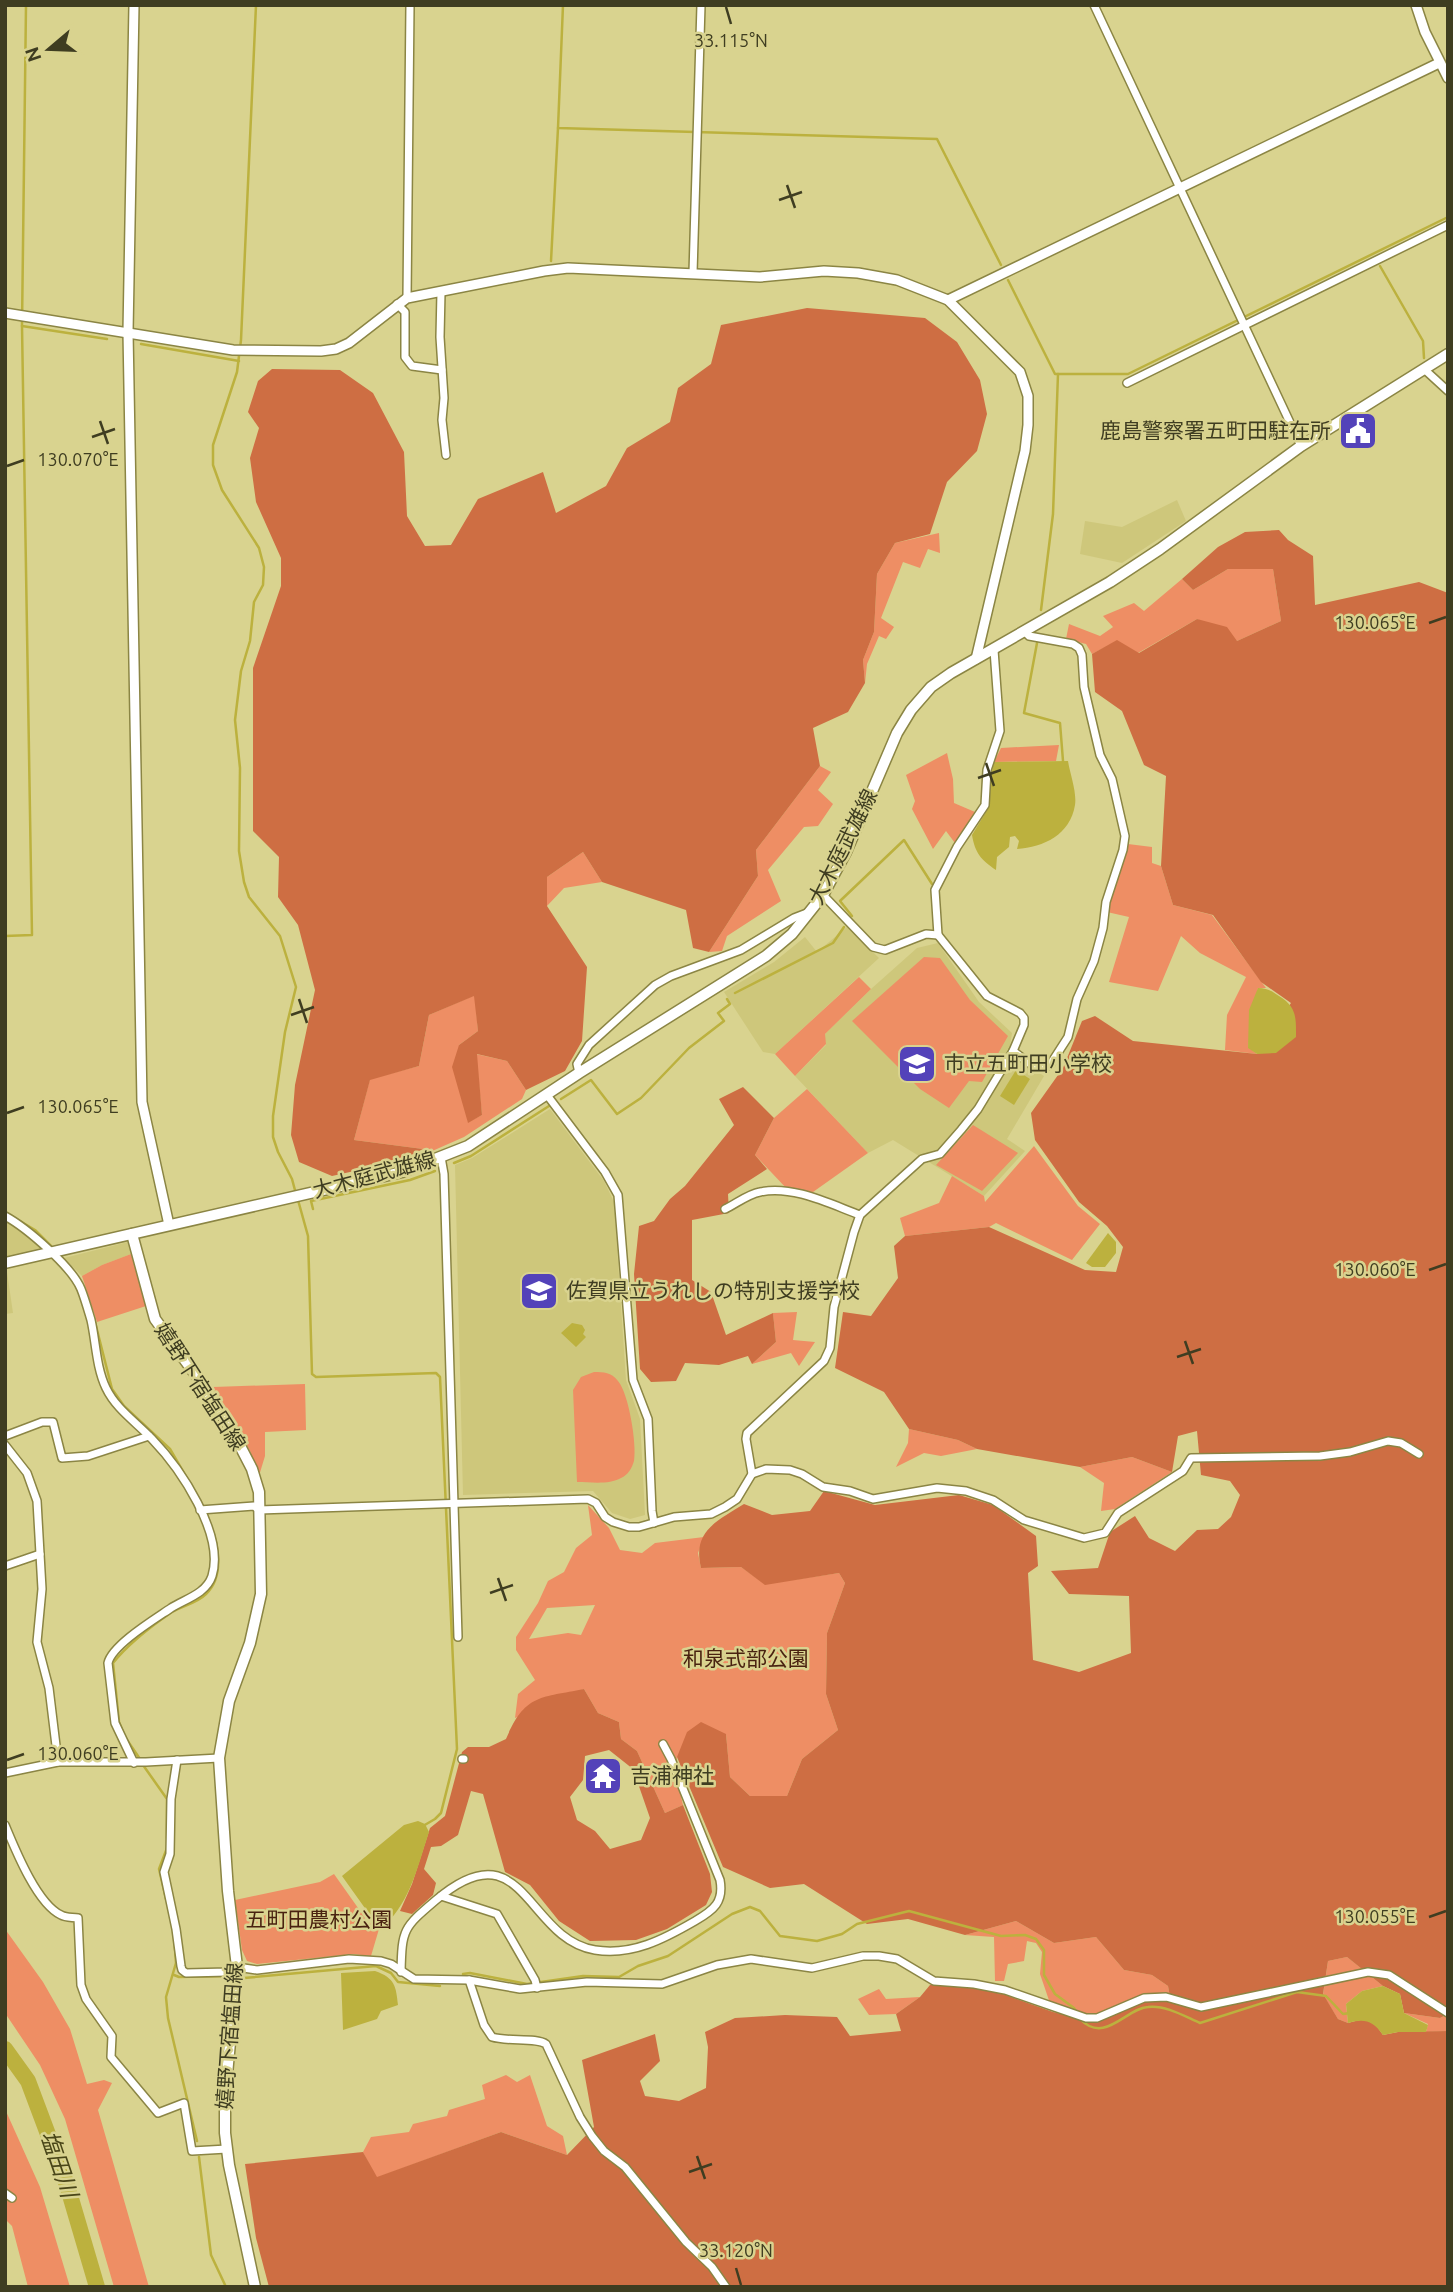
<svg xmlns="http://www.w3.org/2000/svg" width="1453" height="2292" font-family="Ubuntu,'Noto Sans JP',sans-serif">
  <rect width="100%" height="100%" fill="#d9d38f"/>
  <g fill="#cec77b">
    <polygon points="1177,500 1186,521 1122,563 1080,554 1085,521 1122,527"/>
    <polygon points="847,927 879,958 775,1054 763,1052 724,992 774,962 805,937 817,952"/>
    <polygon points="938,943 979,1002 1012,1033 1009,1053 1044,1076 1007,1139 1025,1151 984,1196 893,1140 868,1153 795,1076 826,1045 824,1035 871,989 917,948"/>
    <polygon points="550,1109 604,1181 614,1202 626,1380 640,1419 645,1515 630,1519 612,1513 593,1491 463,1495 455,1165 472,1158"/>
    <polygon points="5,1218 30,1235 42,1249 5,1258"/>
    <polygon points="128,1242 131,1254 102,1265 82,1276 64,1258"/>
    <polygon points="7,1272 13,1313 5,1314 5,1273"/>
  </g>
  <g fill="#ee8e64" fill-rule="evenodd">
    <polygon points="939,533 940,553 928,549 920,568 903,562 881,618 894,627 886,639 879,636 867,664 865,683 863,660 874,632 877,574 895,543"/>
    <polygon points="1228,569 1273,569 1281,621 1237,641 1197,619 1138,653 1117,641 1092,654 1086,644 1066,639 1069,624 1100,636 1113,627 1103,616 1134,603 1144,611 1182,579 1193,590"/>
    <polygon points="1059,745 1056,761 994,762 1001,748"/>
    <polygon points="947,753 953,779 954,803 975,812 955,843 946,831 933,849 912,809 915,801 906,775"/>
    <polygon points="820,766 831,772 818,790 833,804 818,826 804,827 768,870 781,901 727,936 722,951 709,952 758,876 756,850"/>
    <polygon points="1128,844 1152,847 1152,863 1161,866 1173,905 1212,915 1266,988 1258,988 1248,1047 1257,1054 1225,1050 1227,1015 1246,977 1200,953 1181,936 1158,991 1109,982 1129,917 1107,912"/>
    <polygon points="583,852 602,882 564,888 547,906 547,877"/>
    <polygon points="924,957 940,958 970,1000 1008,1036 982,1082 969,1081 949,1108 920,1089 852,1021"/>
    <polygon points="859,977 871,989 825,1034 826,1044 795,1076 775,1054"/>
    <polygon points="475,995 478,1031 459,1045 468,1122 482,1115 476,1054 507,1061 526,1090 522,1099 464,1137 430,1152 423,1149 354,1140 370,1079 419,1066 429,1015"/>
    <polygon points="807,1089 868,1153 813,1192 788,1190 755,1155 774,1118"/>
    <polygon points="973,1125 1018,1153 982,1191 936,1165"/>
    <polygon points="1034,1146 1078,1206 1100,1224 1072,1260 996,1223 989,1227 905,1236 900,1218 939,1203 952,1176 984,1196 985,1202"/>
    <polygon points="131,1254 146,1306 97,1322 82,1276 102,1265"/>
    <polygon points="797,1312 793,1340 815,1342 799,1366 791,1353 752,1364 776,1342 773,1313"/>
    <path d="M 594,1372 C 604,1372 611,1372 618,1381 C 629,1394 637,1445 634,1461 C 632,1468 628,1475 621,1478 C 609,1485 591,1482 577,1482 L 573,1390 L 581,1377 Z"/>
    <polygon points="305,1384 306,1430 265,1432 265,1456 258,1479 250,1451 213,1387"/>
    <polygon points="909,1429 958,1440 977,1449 941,1456 924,1453 896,1467 908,1443"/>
    <polygon points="1132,1457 1172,1472 1115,1509 1101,1511 1104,1483 1080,1467"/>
    <path d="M 588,1505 L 609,1528 L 620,1550 L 642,1553 L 655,1543 L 704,1537 L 698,1553 L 701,1568 L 741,1567 L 765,1584 L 839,1573 L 845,1583 L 827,1633 L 826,1694 L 838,1730 L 802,1759 L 787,1796 L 750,1796 L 730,1777 L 726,1734 L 677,1757 L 675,1771 L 683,1805 L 665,1813 L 637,1751 L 621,1739 L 619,1722 L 598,1713 L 584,1689 L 515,1718 L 518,1694 L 535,1680 L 516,1650 L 516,1637 L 538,1603 L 548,1581 L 564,1572 L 576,1548 L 592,1535 ZM 595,1605 L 581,1635 L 568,1633 L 529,1639 L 547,1608 Z"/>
    <polygon points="334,1874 368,1922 379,1929 371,1956 353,1954 257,1964 247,1961 242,1950 235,1900 320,1882"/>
    <polygon points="1016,1921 1054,1943 1096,1937 1124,1970 1152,1975 1168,1986 1170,1997 1094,2022 1053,2012 1040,1974 1042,1952 1036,1943 1027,1941 1024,1961 1008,1964 1004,1981 995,1981 994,1937 965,1935"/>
    <polygon points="5,1929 43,1982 70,2029 87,2084 104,2080 112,2083 98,2110 149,2287 114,2287 65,2119 40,2065 5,2013"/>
    <polygon points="1347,1957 1383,1986 1362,1991 1346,2004 1348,2023 1338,2019 1323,1995 1328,1961"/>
    <polygon points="879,1989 886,1999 920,1997 896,2014 869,2015 858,1999"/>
    <polygon points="1404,2013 1440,2018 1448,2014 1448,2031 1426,2032 1428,2024"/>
    <polygon points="506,2075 517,2082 530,2075 547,2126 563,2136 567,2155 501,2132 376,2178 363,2152 371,2137 409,2132 413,2124 447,2116 449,2110 485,2099 482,2085"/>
    <polygon points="5,2109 40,2187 70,2287 28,2287 12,2226 5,2219"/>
  </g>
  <g fill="#ce6e43" fill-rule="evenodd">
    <polygon points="807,308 925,318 957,342 980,380 987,414 977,451 947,482 930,534 895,543 877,574 874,632 863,660 865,683 848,712 813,728 820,766 756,850 758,876 709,952 693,948 686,910 602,882 583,852 547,877 547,906 587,967 582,1041 565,1071 526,1090 507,1061 477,1054 482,1115 468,1123 452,1067 459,1045 478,1031 474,996 429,1015 419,1066 370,1080 354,1140 423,1149 399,1161 332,1176 299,1162 291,1135 295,1085 315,990 298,925 278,897 279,857 253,831 253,668 281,586 281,558 256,502 250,458 259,428 248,412 258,381 272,369 340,370 373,393 404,452 407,516 425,546 451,545 478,499 543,472 556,513 606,486 627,448 670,422 678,388 711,364 721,325"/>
    <path d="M 1279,530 L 1288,540 L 1313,556 L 1315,605 L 1419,582 L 1448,593 L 1448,2014 L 1440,2018 L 1404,2013 L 1400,1994 L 1383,1986 L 1347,1957 L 1328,1961 L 1323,1994 L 1338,2019 L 1348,2023 L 1363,2019 L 1375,2024 L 1383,2035 L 1398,2032 L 1448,2031 L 1448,2287 L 269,2287 L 256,2238 L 245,2164 L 363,2152 L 377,2177 L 501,2132 L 567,2155 L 594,2127 L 582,2060 L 655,2034 L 660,2061 L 640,2081 L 645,2096 L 679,2101 L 706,2088 L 708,2047 L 705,2032 L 735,2018 L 785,2015 L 837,2017 L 850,2036 L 901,2031 L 896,2014 L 920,1997 L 930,1985 L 962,1985 L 1003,1994 L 1053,2012 L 1094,2022 L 1148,2000 L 1170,1997 L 1168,1986 L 1152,1975 L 1124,1970 L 1096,1937 L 1054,1943 L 1016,1921 L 965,1935 L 908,1919 L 867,1924 L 804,1884 L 770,1888 L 723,1867 L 677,1757 L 687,1732 L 701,1722 L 726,1734 L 730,1777 L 750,1796 L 787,1796 L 802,1759 L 838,1730 L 826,1694 L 827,1633 L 845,1583 L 839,1573 L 765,1585 L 741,1567 L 701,1568 C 692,1531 717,1521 744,1504 L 772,1515 L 810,1511 L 824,1491 L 875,1505 L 959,1495 L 993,1505 L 1036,1536 L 1038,1566 L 1028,1573 L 1033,1660 L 1079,1672 L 1131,1653 L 1129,1596 L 1069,1594 L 1051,1571 L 1098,1568 L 1110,1532 L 1135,1516 L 1149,1538 L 1175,1551 L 1197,1530 L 1218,1529 L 1231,1517 L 1240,1495 L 1230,1481 L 1201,1475 L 1197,1431 L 1178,1436 L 1172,1472 L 1132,1457 L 1080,1467 L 977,1449 L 958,1440 L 909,1429 L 884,1392 L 835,1368 L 843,1312 L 871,1316 L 898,1278 L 894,1246 L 905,1236 L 989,1227 L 1085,1270 L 1116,1272 L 1123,1247 L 1107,1226 L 1079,1202 L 1035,1140 L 1031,1113 L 1063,1068 L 1082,1021 L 1095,1016 L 1133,1041 L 1257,1054 L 1291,1003 L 1261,982 L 1213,915 L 1173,905 L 1161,866 L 1166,776 L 1144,765 L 1122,711 L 1095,692 L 1092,654 L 1117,640 L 1139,653 L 1197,619 L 1227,627 L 1237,641 L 1281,621 L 1273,569 L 1228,569 L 1193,590 L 1182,579 L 1218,547 L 1245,532 Z"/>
    <polygon points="743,1087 774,1118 755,1155 767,1169 728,1194 729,1213 692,1220 692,1280 711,1292 726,1335 773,1313 776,1342 752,1364 748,1356 719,1365 685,1363 676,1381 651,1382 640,1369 634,1274 639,1226 654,1221 670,1199 685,1186 734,1125 719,1099"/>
    <path d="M 584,1689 L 598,1713 L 619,1722 L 621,1739 L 637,1751 L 665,1813 L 683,1805 L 710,1874 L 712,1892 L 706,1905 L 667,1929 L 636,1940 L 590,1941 L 559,1921 L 530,1885 L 505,1872 L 483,1794 L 471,1791 L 458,1835 L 441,1846 L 431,1847 L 424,1869 L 436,1883 L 433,1895 L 412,1914 L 400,1911 L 412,1884 L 430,1828 L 445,1816 L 462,1752 L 468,1747 L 489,1747 L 506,1739 C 525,1694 540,1698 584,1689 ZM 609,1750 L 633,1769 L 650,1818 L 641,1840 L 610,1849 L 595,1831 L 577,1820 L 570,1797 L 583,1780 L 585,1756 Z"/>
  </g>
  <g fill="#bcb13e">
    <path d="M 1068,761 C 1070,774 1077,792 1075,805 C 1070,835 1044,847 1017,849 L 1019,841 L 1015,836 L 1010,837 L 1009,847 L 997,857 L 996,870 C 981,860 975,853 972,835 L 989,807 L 990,781 L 994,762 Z"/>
    <path d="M 1258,988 C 1267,988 1272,991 1279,996 C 1297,1007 1296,1018 1296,1037 L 1276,1053 L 1257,1054 L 1248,1048 L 1249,1010 Z"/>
    <polygon points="1016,1070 1030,1079 1014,1105 1000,1096"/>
    <polygon points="1108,1233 1116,1242 1116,1253 1105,1267 1092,1267 1086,1263"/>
    <polygon points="572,1323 582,1325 585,1330 583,1334 586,1337 576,1347 561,1333"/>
    <path d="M 418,1821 L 425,1824 L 429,1832 C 418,1865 411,1900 385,1925 L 377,1925 L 342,1876 L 404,1825 Z"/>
    <path d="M 375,1971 C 395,1978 396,1986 398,2005 L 381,2011 L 377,2019 L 343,2030 L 341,1973 Z"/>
    <path d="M 1383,1986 L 1400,1994 L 1404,2013 L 1428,2025 L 1426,2032 L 1398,2032 L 1383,2035 C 1373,2021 1365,2018 1348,2023 L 1346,2004 L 1362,1991 Z"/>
  </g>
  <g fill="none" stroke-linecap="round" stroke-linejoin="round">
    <g stroke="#bcb13e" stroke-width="2.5">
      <polyline points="26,5 22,326 107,339"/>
      <polyline points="256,5 241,340 237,372 213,445 213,465 222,490 259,548 264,567 263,585 254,602 250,641 241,671 235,720 240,768 239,851 244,882 249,897 280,936 296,987 285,1032 273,1116 273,1137 278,1152 292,1179 296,1194"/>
      <polyline points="563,5 558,128 937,139 1001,265"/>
      <polyline points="551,261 558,128"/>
      <polyline points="1380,266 1423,341 1424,358"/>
      <polyline points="1008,280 1055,374 1128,374 1448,217"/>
      <polyline points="141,344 239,361"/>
      <polyline points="1041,610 1053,514 1058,374"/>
      <polyline points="1037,643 1024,713 1060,723 1063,761"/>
      <polyline points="852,916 840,901 904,840 932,884"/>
      <polyline points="5,936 32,935 22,326"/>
      <polyline points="735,993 833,943 844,927"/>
      <polyline points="561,1099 591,1080 617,1114 641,1098 689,1048 724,1021 718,1013 730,1004 727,999"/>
      <polyline points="454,1163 471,1156 549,1106"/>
      <polyline points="298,1200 308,1236 312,1374 316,1377 436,1373 440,1377 457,1749 441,1813 435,1819 423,1826"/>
      <polyline points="313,1209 311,1201 410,1180 435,1171"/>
      <polyline points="5,1212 35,1230 51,1246"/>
      <polyline points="94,1318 112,1389 124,1406 170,1449 188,1480"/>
      <polyline points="200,1501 209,1520"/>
      <path d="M 140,1759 L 125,1737 L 119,1722 L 113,1663 C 129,1643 150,1627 172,1612 C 182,1606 197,1603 206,1594 C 224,1577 219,1547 211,1526"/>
      <polyline points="143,1765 167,1799 167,1838"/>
      <polyline points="166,1899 159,1869 167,1848"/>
      <polyline points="174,1936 176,1963 166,1997 168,2018 197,2141"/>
      <polyline points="463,1974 470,1973 527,1984 583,1976 619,1977 638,1966 668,1956 732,1914 750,1907 760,1911 780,1936 817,1941 842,1934 857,1924 909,1911 1001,1936 1025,1935 1036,1939 1044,1950 1044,1975 1055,1994 1074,2008 1077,2013"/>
      <polyline points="174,1975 179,1977 229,1976"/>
      <polyline points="244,1978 376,1966 391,1973 398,1982 440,1986"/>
      <path d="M 1080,2019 C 1105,2045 1126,2008 1148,2007 C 1166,2005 1184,2016 1200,2023 L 1297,1992 L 1326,1996 L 1343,2014 L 1350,2013"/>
      <polyline points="199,2157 211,2255 226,2287"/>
    </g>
    <polyline stroke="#bcb13e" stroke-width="16" points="5,2049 28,2081 67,2185 97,2287"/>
    <defs>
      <g id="minor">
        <polyline points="1094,5 1301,446"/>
        <polyline points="693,273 701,5"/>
        <polyline points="441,292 440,337 444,398 442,420 446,455"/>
        <polyline points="407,298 410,5"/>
        <polyline points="397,304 405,312 405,357 412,366 442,370"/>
        <polyline points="1424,369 1448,391"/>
        <polyline points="1127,383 1448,225"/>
        <polyline points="823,895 873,947 885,950 926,934 938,935"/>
        <polyline points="1013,1051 1033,1066 1043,1068 1050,1065 1068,1037 1077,999 1094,961 1103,928 1106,902 1123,850 1125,836 1112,779 1100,755 1084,687 1082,655 1079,648 1073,644 1029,636 1024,631"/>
        <polyline points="579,1073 577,1064 589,1045 655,985 671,976 741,950 794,918 807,913"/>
        <polyline points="547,1095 605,1172 618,1195 633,1380 648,1419 652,1511 654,1523"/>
        <polyline points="441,1157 444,1174 458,1637"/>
        <path d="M 725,1209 C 736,1204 748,1194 760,1192 C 793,1185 830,1204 860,1215"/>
        <path d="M 5,1216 C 27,1228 72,1267 81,1289 C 85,1299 88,1310 91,1320 C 96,1342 96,1367 106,1388 C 116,1409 136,1422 152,1439 C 180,1468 225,1534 212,1576 C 206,1594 185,1599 171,1608 C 155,1619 112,1645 108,1663 L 115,1723 L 134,1763"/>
        <polyline points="5,1436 42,1422 53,1422 62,1458 88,1456 149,1436"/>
        <polyline points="5,1445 27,1473 37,1501 42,1589 37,1642 49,1688 58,1762"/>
        <polyline points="752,1474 766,1469 790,1470 802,1474 823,1487 850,1491 873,1499 937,1488 966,1491 993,1500 1024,1520 1084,1538 1105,1533 1118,1513 1183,1471 1191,1458 1320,1456 1350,1452 1388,1441 1401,1443 1419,1454"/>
        <polyline points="200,1510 254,1506 259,1510 588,1499 596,1503 605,1517 613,1522 629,1527 639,1527 674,1517 711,1514 725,1507 737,1499 752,1474 746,1439 747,1433 824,1361 830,1348 834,1307 854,1232 860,1215 922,1159 940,1154 961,1130 978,1109 1013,1051 1024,1025 1024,1018 1020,1013 987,996 938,935 935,890 957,847 985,805 987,770 1000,731 994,650"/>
        <polyline points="5,1566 40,1554"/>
        <polyline points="462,1759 464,1759"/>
        <polyline points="177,1760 171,1799 170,1854 164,1872 176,1929 181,1966 182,1970 186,1973 228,1972 237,1967 257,1970 349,1959 381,1961 391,1964 414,1979 469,1980 520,1989 587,1982 662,1984 717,1965 751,1959 812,1968 863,1956 879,1956 897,1959 934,1981 974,1984 1005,1990 1086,2018 1097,2018 1144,1998 1166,1997 1201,2007 1368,1972 1389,1975 1448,2013"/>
        <polyline points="5,1773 58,1762 146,1762 219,1758"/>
        <path d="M 5,1825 C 15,1849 37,1904 61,1915 C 66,1918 72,1917 78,1918 L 81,1985 L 86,1999 L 112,2036 L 111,2057 L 158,2113 L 184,2103 L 192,2151 L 227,2149"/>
        <polyline points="441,1896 497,1914 535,1980 537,1988"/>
        <path d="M 401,1972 C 402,1929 403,1928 436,1900 C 524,1825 526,1939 595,1950 C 632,1956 664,1939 695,1921 C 714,1910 724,1902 720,1880 L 671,1759 L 663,1744"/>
        <path d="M 469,1980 L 484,2025 L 492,2037 C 508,2042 536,2037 546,2044 L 580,2117 L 592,2136 L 604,2151 L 625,2167 L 686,2242 L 712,2267 L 726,2287"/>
        <polyline points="5,2193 12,2198"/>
      </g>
      <g id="tertiary">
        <polyline points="134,5 128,332 142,1102 169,1225"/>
        <polyline points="1416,5 1425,32 1448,78"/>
        <polyline points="948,300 1439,63"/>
        <polyline points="5,313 233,350 321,351 336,349 349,343 407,298 544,271 568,268 760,277 824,271 858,273 897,280 948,300 1020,372 1028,396 1028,425 1025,451 976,659"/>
      </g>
      <g id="secondary">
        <polyline points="132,1234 155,1319 206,1389 238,1442 252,1469 259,1492 261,1594 250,1643 229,1701 219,1758 228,1891 237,1967 225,2096 225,2133 229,2165 255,2287"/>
        <polyline points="5,1263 402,1172 468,1146 579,1073 766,956 792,934 823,895 846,852 897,733 911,710 931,687 951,673 1110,582 1160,549 1301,446 1448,354"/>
      </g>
    </defs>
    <use href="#minor" stroke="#8b8544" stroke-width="10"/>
    <use href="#tertiary" stroke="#8b8544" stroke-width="12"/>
    <use href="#secondary" stroke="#8b8544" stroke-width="13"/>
    <use href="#minor" stroke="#fff" stroke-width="7"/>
    <use href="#tertiary" stroke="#fff" stroke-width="9"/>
    <use href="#secondary" stroke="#fff" stroke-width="10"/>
  </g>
  <path fill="none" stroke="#3f3d21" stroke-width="2.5" d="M 726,7 L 731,24M 787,185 L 795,208M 779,200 L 802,192M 100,421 L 108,444M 92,437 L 115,429M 7,466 L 24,460M 1429,623 L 1446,617M 986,763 L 994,786M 978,778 L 1001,770M 299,999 L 307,1023M 291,1015 L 314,1007M 7,1113 L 24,1107M 1429,1270 L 1446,1264M 1185,1341 L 1193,1364M 1177,1357 L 1201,1349M 498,1578 L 506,1601M 490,1593 L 513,1585M 7,1760 L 24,1754M 1429,1917 L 1446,1911M 697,2156 L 705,2179M 689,2172 L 712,2164M 736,2268 L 741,2285"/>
  <defs>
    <symbol id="civic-square" viewBox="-11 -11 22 22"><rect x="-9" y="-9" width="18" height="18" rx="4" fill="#5342b9" stroke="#d9d38f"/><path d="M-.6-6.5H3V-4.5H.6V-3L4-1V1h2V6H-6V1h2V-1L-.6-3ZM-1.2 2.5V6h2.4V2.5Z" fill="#fff"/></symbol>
    <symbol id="school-square" viewBox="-11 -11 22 22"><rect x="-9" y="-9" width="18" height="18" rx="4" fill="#5342b9" stroke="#d9d38f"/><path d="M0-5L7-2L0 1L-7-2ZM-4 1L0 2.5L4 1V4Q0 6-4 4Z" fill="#fff"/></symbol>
    <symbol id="temple-square" viewBox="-11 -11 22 22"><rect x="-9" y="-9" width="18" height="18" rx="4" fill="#5342b9" stroke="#d9d38f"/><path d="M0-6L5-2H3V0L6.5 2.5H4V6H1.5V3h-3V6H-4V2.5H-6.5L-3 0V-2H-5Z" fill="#fff"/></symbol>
  </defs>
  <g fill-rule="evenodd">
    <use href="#civic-square" x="1336" y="409" width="44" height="44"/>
    <use href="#school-square" x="895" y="1042" width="44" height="44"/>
    <use href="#school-square" x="517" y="1269" width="44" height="44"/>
    <use href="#temple-square" x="581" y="1754" width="44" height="44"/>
  </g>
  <g text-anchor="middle" stroke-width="5" stroke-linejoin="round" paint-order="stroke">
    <g font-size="21" fill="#3f3d21" stroke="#d9d38f" text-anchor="start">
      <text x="1331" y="438" text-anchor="end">鹿島警察署五町田駐在所</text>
      <text x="944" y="1071">市立五町田小学校</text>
      <text x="566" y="1298">佐賀県立うれしの特別支援学校</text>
      <text x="630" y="1783">吉浦神社</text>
    </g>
    <g font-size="21" fill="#3f3d21" stroke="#d9d38f">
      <text transform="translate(843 847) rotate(-63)" y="7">大木庭武雄線</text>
      <text transform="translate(374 1175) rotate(-15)" y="7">大木庭武雄線</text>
      <text transform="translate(200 1387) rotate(57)" y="7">嬉野下宿塩田線</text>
      <text transform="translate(230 2036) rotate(-86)" y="7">嬉野下宿塩田線</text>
    </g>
    <g font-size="21" fill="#492210" stroke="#d9d38f">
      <text x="746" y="1666">和泉式部公園</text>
      <text x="319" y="1927">五町田農村公園</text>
    </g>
    <g font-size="23" font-style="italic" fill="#4a4618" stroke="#d9d38f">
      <text transform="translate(59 2164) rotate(71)" y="8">塩田川</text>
    </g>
  </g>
  <g font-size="18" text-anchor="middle" fill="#3f3d21" stroke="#d9d38f" stroke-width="5" stroke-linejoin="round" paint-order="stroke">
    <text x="731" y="47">33.115°N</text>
    <text x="78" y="466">130.070°E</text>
    <text x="1375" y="629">130.065°E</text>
    <text x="78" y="1113">130.065°E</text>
    <text x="1375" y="1276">130.060°E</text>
    <text x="78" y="1760">130.060°E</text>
    <text x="1375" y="1923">130.055°E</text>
    <text x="736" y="2257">33.120°N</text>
  </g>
  <rect width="1453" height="2292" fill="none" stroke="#3f3d21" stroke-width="14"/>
  <g transform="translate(49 49) rotate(251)" stroke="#d9d38f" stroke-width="5" paint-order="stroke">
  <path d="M0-5L12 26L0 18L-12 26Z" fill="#3f3d21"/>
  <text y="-10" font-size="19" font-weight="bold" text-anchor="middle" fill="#3f3d21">N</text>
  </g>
</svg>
